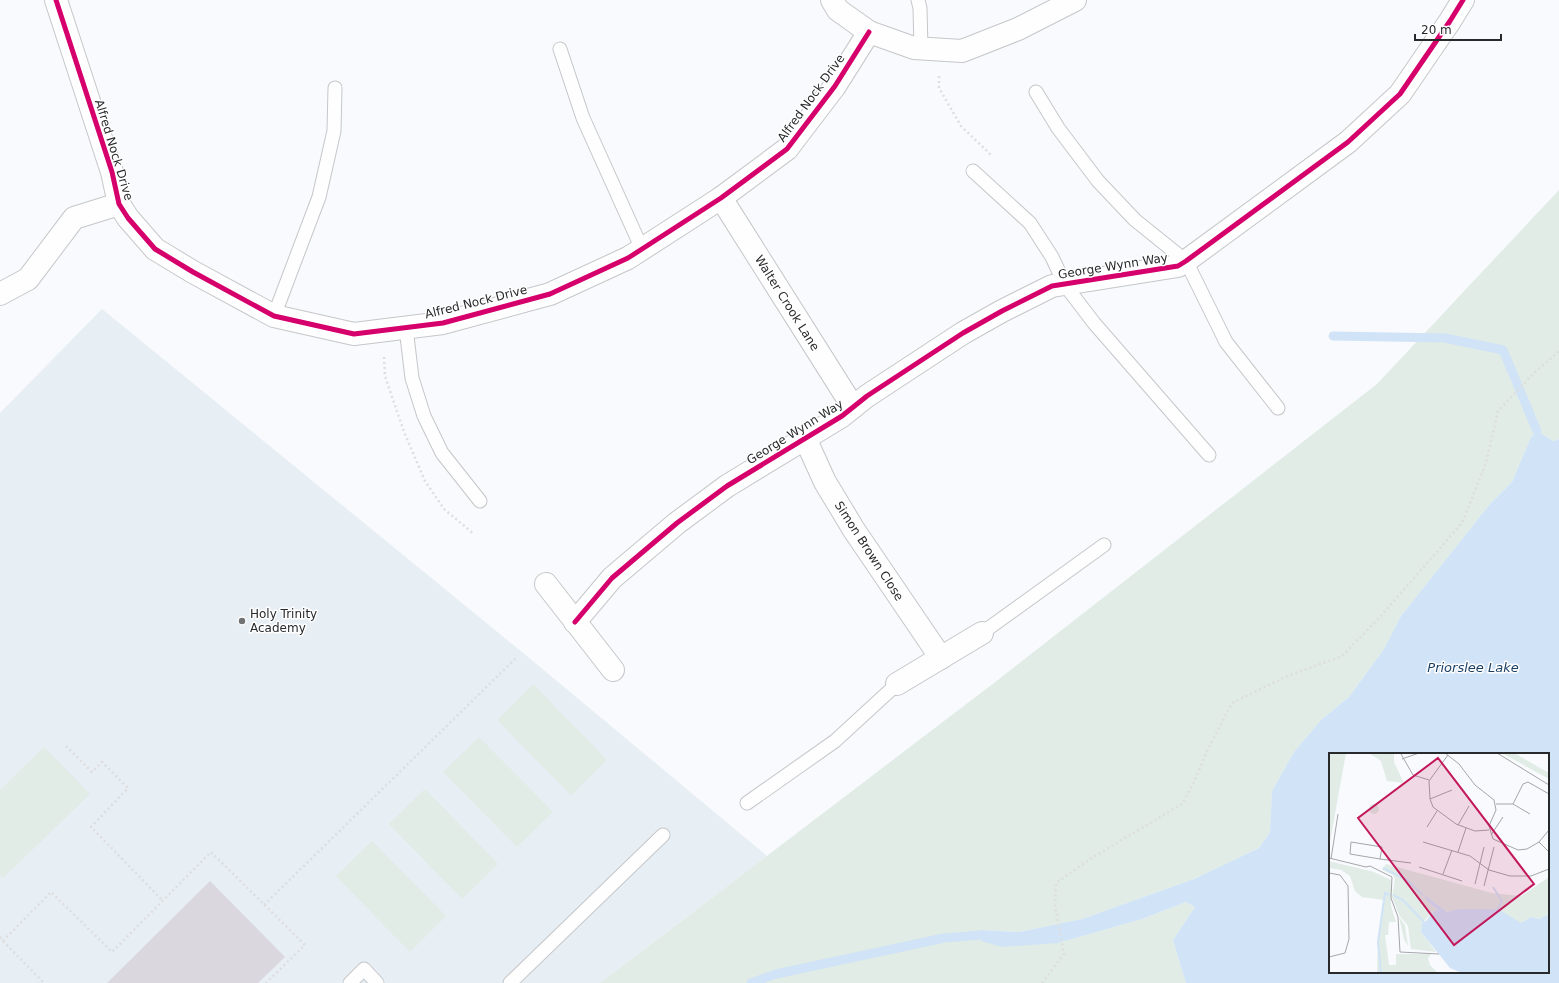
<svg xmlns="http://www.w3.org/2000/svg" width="1559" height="983" font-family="'DejaVu Sans',sans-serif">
  <rect width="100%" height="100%" fill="#f8fafd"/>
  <polygon fill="#e7eef4" points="102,309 528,657 767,856 600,983 0,983 0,413"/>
  <g fill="#e0ece5">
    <polygon points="1559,190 1559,439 1553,441 1537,431 1531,437 1512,482 1490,504 1401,616 1384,649 1349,697 1321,720 1294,752 1272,791 1270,832 1259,848 1194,879 1082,919 1019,932 980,930 1058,943 1142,919 1186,902 1195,907 1173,940 1186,983 600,983 994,683 1377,384"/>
    <polygon points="533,684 607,760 571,795 497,720"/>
    <polygon points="479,737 553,812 517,847 443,772"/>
    <polygon points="44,747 90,794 3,878 0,875 0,790"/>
    <polygon points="425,789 498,864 462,899 389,824"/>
    <polygon points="372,841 446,916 410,952 336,876"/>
  </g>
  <path fill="#d0e3f7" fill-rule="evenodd" d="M 1537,431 L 1553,441 L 1559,439 L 1559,983 L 1186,983 L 1173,940 L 1195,907 L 1186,902 L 1142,919 L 1058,943 L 1002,947 L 981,941 L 980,930 L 1019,932 L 1082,919 L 1194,879 L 1259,848 L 1270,832 L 1272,791 L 1294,752 L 1321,720 L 1349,697 L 1384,649 L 1401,616 L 1490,504 L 1512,482 L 1531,437 ZM 1330,754 L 1548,754 L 1548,972 L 1330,972 Z"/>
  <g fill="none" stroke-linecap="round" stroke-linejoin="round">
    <g stroke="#d0e3f7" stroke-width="9">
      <polyline points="1333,336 1445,338 1503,350 1537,431"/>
      <polyline points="751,983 776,974 944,938 981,935"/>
    </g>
  </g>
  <polygon fill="#dbd7df" points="210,881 285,957 258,983 107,983"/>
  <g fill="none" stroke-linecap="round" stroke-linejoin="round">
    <defs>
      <g id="lane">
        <polyline points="918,0 920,8 921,49"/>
        <polyline points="560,49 583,118 642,249"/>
        <polyline points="1036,92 1058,128 1098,181 1135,220 1186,261 1226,342 1278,408"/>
        <polyline points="973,171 1030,223 1052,257 1065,285 1094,323 1209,455"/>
        <polyline points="274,316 319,197 334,131 335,88"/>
        <polyline points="406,328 412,378 424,416 442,453 480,501"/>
        <polyline points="982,633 1104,545"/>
        <polyline points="747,803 835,741 897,684"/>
        <polyline points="350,983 364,969 377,983"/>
        <polyline points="510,983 663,835"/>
      </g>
      <g id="street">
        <polyline points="56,0 112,172 119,204 128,218 155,249 193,272 274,316 354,334 443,323 550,294 628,258 721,198 787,149 835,86 869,32"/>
        <polyline points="721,198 853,407"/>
        <polyline points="0,294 28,279 74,218 119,204"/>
        <polyline points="805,438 825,482 854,530 941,658"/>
        <polyline points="546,584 613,670"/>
        <polyline points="575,622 612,578 677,523 727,486 842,416 867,396 963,333 1002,311 1052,286 1178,266 1186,261 1348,142 1400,94 1450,21 1463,0"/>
        <polyline points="897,684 982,633"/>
      </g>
      <polyline id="secondary" points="832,0 838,10 869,32 914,48 962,51 1018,29 1075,0"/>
    </defs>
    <use href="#lane" stroke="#c5c7c9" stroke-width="15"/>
    <use href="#street" stroke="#c5c7c9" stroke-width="24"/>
    <use href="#secondary" stroke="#c5c7c9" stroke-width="24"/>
    <g stroke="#dededf" stroke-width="2.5" stroke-dasharray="2 3" stroke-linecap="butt">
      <polyline points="939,76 939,88 961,126 991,155"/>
      <polyline points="384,357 385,376 404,432 425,481 444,509 474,534"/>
      <polyline points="66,746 92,772 102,762 128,788 91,827 163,901"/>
      <polyline points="264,905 516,658"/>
      <polyline points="0,937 3,941 51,892 112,952 211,852 305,945 266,983"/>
      <polyline points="3,941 44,983"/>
      <polyline points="1042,983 1064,954 1055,906 1056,883 1090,859 1182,804 1195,780 1206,753 1232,703 1285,677 1342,656 1379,618 1462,523 1486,463 1498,411 1535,372 1559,351"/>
    </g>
    <use href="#lane" stroke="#fefeff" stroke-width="13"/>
    <use href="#street" stroke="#fefeff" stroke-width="22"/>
    <use href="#secondary" stroke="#fefeff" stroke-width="22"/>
    <defs>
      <g id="cycleway">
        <polyline points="56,0 112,172 119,204 128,218 155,249 193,272 274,316 354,334 443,323 550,294 628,258 721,198 787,149 835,86 869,32"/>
        <polyline points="575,622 612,578 677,523 727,486 842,416 867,396 963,333 1002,311 1052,286 1178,266 1186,261 1348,142 1400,94 1450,21 1463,0"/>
      </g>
    </defs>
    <use href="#cycleway" stroke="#fff" stroke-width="8"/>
    <use href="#cycleway" stroke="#d6006c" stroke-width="5"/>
  </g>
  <circle fill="#717274" stroke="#fff" stroke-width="1.5" cx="242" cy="621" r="4"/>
  <g text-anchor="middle" stroke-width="3" stroke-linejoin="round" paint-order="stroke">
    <g font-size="12" fill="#28292b" stroke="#fff">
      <text transform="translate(811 98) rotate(-54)" y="4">Alfred Nock Drive</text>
      <text transform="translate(114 150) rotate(73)" y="4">Alfred Nock Drive</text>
      <text transform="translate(1113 266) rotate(-9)" y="4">George Wynn Way</text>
      <text transform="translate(476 302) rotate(-14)" y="4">Alfred Nock Drive</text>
      <text transform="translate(787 303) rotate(58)" y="4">Walter Crook Lane</text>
      <text transform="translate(795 432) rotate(-32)" y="4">George Wynn Way</text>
      <text transform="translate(869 551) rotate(57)" y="4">Simon Brown Close</text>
    </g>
    <g font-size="12" fill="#28292b" stroke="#fff" text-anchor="start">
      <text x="250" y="618">Holy Trinity<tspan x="250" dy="14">Academy</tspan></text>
    </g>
    <g font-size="13" font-style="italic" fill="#1b4166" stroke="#fff">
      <text x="1473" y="672">Priorslee Lake</text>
    </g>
  </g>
  <g transform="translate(1329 753)">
    <rect width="220" height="220" fill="#f8fafd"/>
    <path d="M 0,0 L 17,0 L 0,94 ZM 40,0 L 65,0 L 65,9 L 75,30 L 58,28 L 52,8 ZM 173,0 L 185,0 L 220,20 L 220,26 ZM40 56a5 5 0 1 1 10 0a5 5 0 1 1-10 0ZM 0,108 L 45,119 L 62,127 L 62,153 L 67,169 L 60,169 L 59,182 L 56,182 L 60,212 L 67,212 L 67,201 L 102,201 L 99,205 L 101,212 L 109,220 L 48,220 L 49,189 L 55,147 L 33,144 L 26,138 L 21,123 L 12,117 L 0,115 ZM 57,111 L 163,140 L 192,143 L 220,124 L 220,161 L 210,166 L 202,164 L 192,170 L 169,158 L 128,156 L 118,159 L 96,145 L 109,157 L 105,158 L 93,170 L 92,179 L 107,199 L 82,196 L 79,173 L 70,162 L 63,144 L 66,125 L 64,122 L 53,117 ZM 70,164 L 76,172 L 79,193 L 75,186 Z" fill="#e0ece5"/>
    <path d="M 94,141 L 118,159 L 128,156 L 169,156 L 192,170 L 202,164 L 210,166 L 220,161 L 220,220 L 133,220 L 121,215 L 92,179 L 93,170 L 97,168 L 105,158 L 109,157 L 98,148 Z" fill="#d0e3f7"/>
    <path fill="none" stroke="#d0e3f7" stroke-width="2" d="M 54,115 L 78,127 L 94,142M 164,134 L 173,148 L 169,156M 64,142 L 74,147 L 95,169M 52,220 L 49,189 L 56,140 L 61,142"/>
    <path fill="none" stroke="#a5a6a9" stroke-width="1" d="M 116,0 L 130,11 L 146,32 L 165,47 L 167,57 L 160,73 L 164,86 L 189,97 L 198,96 L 210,89 L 220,77M 168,0 L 220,32M 72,1 L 84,22 L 100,27M 119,2 L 100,28 L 101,46 L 104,54 L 127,71 L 146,78 L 160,77M 73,6 L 90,0M 101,46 L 123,37M 167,51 L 184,51 L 201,61M 184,51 L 194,31 L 199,29 L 220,41M 129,72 L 140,53M 98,74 L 108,58M 162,82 L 174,64M 22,89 L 53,94 L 51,106 L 21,101 ZM 94,89 L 141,103 L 160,117 L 181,123 L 202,123 L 220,116M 210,89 L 220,99M 129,99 L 137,75M 0,105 L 37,114 L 41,113 L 63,124 L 62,145 L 69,164 L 71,199 L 110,201M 2,106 L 9,61M 51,106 L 82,110M 90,114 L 133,128M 0,120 L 11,122 L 19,133 L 20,186 L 16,200 L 0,204M 114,121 L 123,97M 146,131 L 155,94M 155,133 L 165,94"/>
    <path fill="#c2185b" fill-opacity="0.15" stroke="#c2185b" stroke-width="2" d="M 109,5 L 205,131 L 125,192 L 29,65 Z"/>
    <rect width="220" height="220" fill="none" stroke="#28292b" stroke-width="2"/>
  </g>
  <path d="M1415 34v6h86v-6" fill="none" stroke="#28292b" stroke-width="2"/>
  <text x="1421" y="34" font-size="12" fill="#28292b" stroke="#ffffff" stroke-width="3" paint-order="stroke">20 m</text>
</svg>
